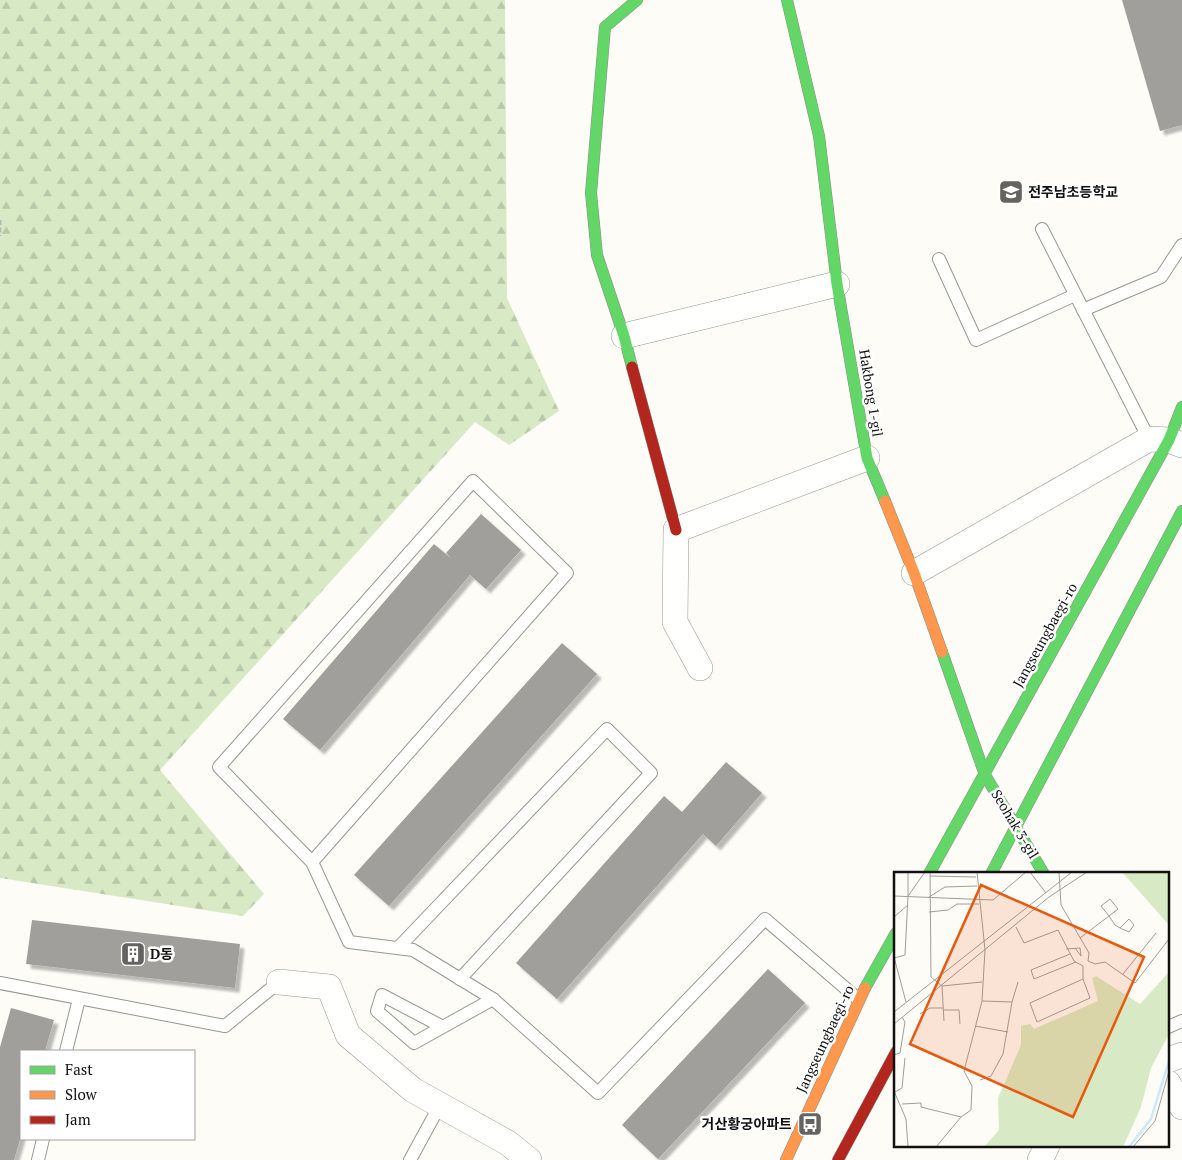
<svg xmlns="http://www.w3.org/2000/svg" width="1182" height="1160" font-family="'PT Serif','Noto Sans KR',serif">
  <defs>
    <pattern id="forest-firs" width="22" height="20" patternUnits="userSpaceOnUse" patternTransform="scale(1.25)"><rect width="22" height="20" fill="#d8eac5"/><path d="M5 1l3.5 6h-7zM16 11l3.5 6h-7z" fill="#b8c8a8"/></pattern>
    <filter id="shadow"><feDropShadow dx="4.5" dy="4.5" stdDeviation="1" flood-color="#0004"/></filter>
  </defs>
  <rect width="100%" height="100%" fill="#fdfcf7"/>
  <polygon fill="url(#forest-firs)" points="0,0 505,0 507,298 559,411 509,445 475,422 160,770 264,894 243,916 0,878"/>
  <g fill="#a19f9c" filter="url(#shadow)">
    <polygon points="1122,0 1182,0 1182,125 1160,131"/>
    <polygon points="481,514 521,550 486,589 470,575 320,750 283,719 434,544 452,559 446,553"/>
    <polygon points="562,643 597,674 389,906 354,875"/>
    <polygon points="726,762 762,793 716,846 703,834 557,999 516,963 664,796 682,812"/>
    <polygon points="32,920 240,944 235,988 26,964"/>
    <polygon points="768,969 805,1003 658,1159 622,1125"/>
    <polygon points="11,1008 54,1020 45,1051 21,1051 21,1136 14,1160 0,1160 0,1047"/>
  </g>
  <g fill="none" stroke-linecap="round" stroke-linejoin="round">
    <defs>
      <g id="lane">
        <polyline points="1042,229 1149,439"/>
        <polyline points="939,259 976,340 1075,295"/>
        <polyline points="1083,310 1161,277 1182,245"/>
        <polyline points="312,862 567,573 473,481 219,767 312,862 349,942 413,950 493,999 598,1093 765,919 858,999"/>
        <polyline points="398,948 607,729 651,773 460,979"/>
        <polyline points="0,983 225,1026 279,982"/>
        <polyline points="443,1027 382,995 377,1011 414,1043 493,999"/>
        <polyline points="1168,1027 1182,1021"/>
        <polyline points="66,1051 79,999"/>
        <polyline points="38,1160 43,1139"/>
        <polyline points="410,1160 440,1105"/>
      </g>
      <g id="street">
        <polyline points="624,336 837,284"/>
        <polyline points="914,573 1149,439 1169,440 1182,445"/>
        <polyline points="700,668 675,622 676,530 867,458"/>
        <polyline points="279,982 329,987 348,1035 413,1090 508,1143 529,1160"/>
        <polyline points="1168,1060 1182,1055"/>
        <polyline points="1168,1083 1182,1107"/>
        <polyline points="1040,1160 1047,1146"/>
      </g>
      <g id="fast">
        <polyline points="787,0 819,136 837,284 867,458 885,501"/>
        <polyline points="632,367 624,336 597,255 591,193 605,27 637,0"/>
        <polyline points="942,652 985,775 1044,874"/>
        <polyline points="929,874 1169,440 1182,407"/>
        <polyline points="991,874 1182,511"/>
        <polyline points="865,988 896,933"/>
      </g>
      <g id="slow">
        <polyline points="885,501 914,573 942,652"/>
        <polyline points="786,1160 865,988"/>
      </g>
      <g id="jam">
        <polyline points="632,367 676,530"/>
        <polyline points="838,1160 896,1052"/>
      </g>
    </defs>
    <use href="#lane" stroke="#979795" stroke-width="14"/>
    <use href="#street" stroke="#979795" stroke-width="26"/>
    <use href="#fast" stroke="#8e8d8b" stroke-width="12"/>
    <use href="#slow" stroke="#8e8d8b" stroke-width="12"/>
    <use href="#jam" stroke="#8e8d8b" stroke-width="12"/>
    <polyline stroke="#b9b9b8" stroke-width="3" stroke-dasharray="5 2.5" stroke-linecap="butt" points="0,220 0,236"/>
    <use href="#lane" stroke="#fffffe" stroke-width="12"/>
    <use href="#street" stroke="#fffffe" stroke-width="25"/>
    <use href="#fast" stroke="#63d668" stroke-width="11"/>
    <use href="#slow" stroke="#ff974d" stroke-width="11"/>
    <use href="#jam" stroke="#b3261e" stroke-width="11"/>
  </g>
  <defs>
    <symbol id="school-square" viewBox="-11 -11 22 22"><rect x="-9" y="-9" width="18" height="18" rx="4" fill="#646362" stroke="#fff"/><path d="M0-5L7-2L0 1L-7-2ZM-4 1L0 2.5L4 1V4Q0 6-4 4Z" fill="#fff"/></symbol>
    <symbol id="building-square" viewBox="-11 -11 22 22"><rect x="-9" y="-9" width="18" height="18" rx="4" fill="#646362" stroke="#fff"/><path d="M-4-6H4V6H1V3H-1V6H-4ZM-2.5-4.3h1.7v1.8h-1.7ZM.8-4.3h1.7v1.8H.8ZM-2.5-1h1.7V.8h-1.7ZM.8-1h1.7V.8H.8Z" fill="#fff"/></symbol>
    <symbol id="bus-square" viewBox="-11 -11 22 22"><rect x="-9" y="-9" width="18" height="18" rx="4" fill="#646362" stroke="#fff"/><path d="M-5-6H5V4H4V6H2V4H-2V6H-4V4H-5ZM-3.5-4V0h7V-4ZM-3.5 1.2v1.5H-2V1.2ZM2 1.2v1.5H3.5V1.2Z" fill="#fff"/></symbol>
  </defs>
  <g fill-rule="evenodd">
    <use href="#school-square" x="997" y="178" width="28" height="28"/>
    <use href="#building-square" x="119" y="940" width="28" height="28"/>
    <use href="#bus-square" x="796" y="1110" width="28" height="28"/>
  </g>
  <g text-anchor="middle" stroke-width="5" stroke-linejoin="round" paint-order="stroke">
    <g font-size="14" font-weight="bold" fill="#111" stroke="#fff" text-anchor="start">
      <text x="1028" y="197">전주남초등학교</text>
      <text x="150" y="959">D동</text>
      <text x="792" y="1129" text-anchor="end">거산황궁아파트</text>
    </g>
    <g font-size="14" fill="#111" stroke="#fff">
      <text transform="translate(871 393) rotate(81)" y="5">Hakbong 1-gil</text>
      <text transform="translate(1045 635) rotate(-61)" y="5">Jangseungbaegi-ro</text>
      <text transform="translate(1015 824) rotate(59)" y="5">Seohak 3-gil</text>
      <text transform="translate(825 1039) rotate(-65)" y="5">Jangseungbaegi-ro</text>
    </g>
  </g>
  <g transform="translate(894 872)">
    <rect width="275" height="275" fill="#fdfcf7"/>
    <path d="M 228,0 L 275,0 L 275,53 ZM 275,100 L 275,162 L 257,196 L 247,235 L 229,275 L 90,275 L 105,258 L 104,226 L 127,173 L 127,154 L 136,152 L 140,157 L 204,129 L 198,106 L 202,104 L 246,132 Z" fill="#d8eac5"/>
    <path fill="none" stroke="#cde8f7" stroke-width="2.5" d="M 235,275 L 257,247 L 275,189"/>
    <path fill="none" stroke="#9f9e9b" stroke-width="1" d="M 14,0 L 14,24M 36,0 L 37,105 L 48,114 L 88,110M 136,0 L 152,21M 165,0 L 167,33 L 195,81 L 194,89 L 201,92 L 211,90 L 241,111 L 275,67M 36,4 L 82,5M 0,24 L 99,28 L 132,0M 35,25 L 51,15 L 83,14M 35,40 L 54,38 L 63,32 L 85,32M 0,45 L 14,33M 122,55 L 130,71 L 164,58 L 180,89 L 189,94 L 189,107 L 196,126 L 143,150 L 136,131 L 189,107M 186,66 L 215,44 L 224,37 L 216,27 L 207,34 L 215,44 L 221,53 L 226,56 L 235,60 L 240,53 L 235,47 L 226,56M 172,77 L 186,76 L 187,84 L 181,76M 176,82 L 137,98 L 140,107 L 182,90M 0,85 L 12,130M 0,86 L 11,83 L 14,24 L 31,0M 229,102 L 262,61M 48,114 L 50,149M 88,129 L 118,130 L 124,110M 49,138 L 65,138 L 66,152M 0,140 L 178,0M 26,142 L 36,136 L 49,136M 0,152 L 155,25 L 193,0M 81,154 L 114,160M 0,183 L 6,181 L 11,150 L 8,145M 86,208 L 97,204 L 109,182 L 118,130M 0,219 L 12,247 L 14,275M 1,220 L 8,216 L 11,186M 8,232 L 27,231 L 27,235 L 67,245M 42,275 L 67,245 L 77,238 L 78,214 L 70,199 L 88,129 L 91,78 L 83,0M 239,275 L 261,249 L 275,199"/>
    <path fill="#e8590c" fill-opacity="0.15" stroke="#e8590c" stroke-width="2.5" d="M 87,13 L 250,85 L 179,245 L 16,172 Z"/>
    <rect width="275" height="275" fill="none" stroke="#111" stroke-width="2.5"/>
  </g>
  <rect x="20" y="1050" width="175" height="90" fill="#ffffff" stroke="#a0a0a0"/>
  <rect x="30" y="1066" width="25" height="8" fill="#63d668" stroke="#a0a0a0"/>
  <text x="65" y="1075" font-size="15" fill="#111111">Fast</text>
  <rect x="30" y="1091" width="25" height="8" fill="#ff974d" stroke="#a0a0a0"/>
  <text x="65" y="1100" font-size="15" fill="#111111">Slow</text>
  <rect x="30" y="1116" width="25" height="8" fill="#b3261e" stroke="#a0a0a0"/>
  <text x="65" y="1125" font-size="15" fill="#111111">Jam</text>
</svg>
